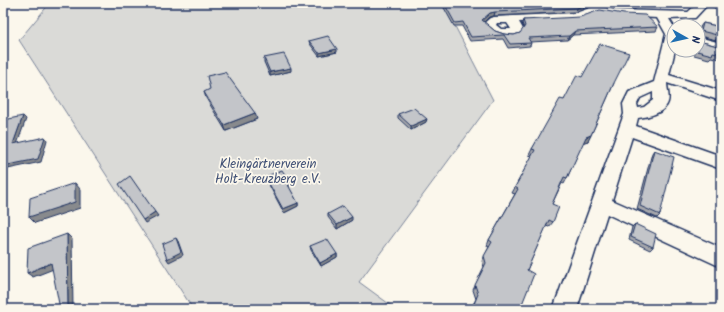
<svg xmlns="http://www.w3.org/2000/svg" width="724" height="312" font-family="Kalam,sans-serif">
  <rect width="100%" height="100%" fill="#fbf7ec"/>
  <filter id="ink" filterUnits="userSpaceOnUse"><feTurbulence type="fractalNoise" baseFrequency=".025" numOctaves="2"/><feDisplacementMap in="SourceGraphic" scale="8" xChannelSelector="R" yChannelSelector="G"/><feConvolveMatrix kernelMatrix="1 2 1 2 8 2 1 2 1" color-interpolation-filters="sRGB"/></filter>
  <g filter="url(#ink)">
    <polygon fill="#dadad7" stroke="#7a849a" points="50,3 443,3 493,100 359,282 396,309 193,309 19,40"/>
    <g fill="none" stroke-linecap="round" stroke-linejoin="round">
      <defs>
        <g id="street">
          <path d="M 698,3 L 721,3 L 721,9 L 708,4 L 695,18 L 669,19 L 674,27 L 675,50 L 669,75 L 721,91 L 721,101 L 667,83 C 667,89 670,97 668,102 C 665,113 647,117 638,118 L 636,126 L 721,156 L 721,169 L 632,137 L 612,200 L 721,248 L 721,267 L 607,214 L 577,309 L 553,309 L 624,114 L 623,104 L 629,92 L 654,82 L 666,34 L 657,18 L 616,16 L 595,13 L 578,19 L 519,22 L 523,29 L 518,36 C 504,39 492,36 483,24 L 490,18 L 494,17 L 576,13 L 595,6 L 616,10 L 688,12 ZM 497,23 L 507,23 L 511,29 L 501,29 L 496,25 ZM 653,92 L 653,100 L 644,107 L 638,108 L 637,104 L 640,98 Z"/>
          <polygon points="698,37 721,43 721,51 698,45"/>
        </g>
      </defs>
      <use href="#street" stroke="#1b2f5e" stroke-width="3"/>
      <use href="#street" fill="#fbf7ec" fill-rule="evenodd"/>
    </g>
    <g fill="#a8a9ad" stroke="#1b2f5e">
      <polygon points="443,3 584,3 583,8 576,12 494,16 489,17 484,22 495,31 504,34 514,35 520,33 524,29 522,23 523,20 658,27 656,31 573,35 567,40 530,42 531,43 530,46 508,48 503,39 470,41 462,26 454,26 443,6"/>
      <polygon points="592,3 635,3 637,5 635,9"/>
      <polygon points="703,23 721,27 721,41 699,36 700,27"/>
      <polygon points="309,41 337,52 319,56 310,44"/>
      <polygon points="699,41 721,47 721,59 711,57 709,59 694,55 695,50 698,50 698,43"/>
      <polygon points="264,58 291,71 270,76 264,62"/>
      <polygon points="582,77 614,83 591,135 588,141 583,142 567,178 564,184 562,183 552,204 553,222 549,227 546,226 527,270 520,309 473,309 471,308 476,299 473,290 484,267 482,261 489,247 487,246 489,240 515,194 512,193 532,156 529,155 532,149 564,100"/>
      <polygon points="204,92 257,119 226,131 206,98"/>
      <polygon points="398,114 426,122 411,130 398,118"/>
      <polygon points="654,150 660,215 657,218 637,209 652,153"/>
      <polygon points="267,176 291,185 288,186 298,203 298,206 284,213 268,183"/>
      <polygon points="328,214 352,220 337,229 328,217"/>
      <polygon points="635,224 653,247 650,250 629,240 632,227"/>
      <polygon points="310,246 337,254 337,257 321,266 311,250"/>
    </g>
    <g fill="#888a8d" stroke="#1b2f5e">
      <polygon points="585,4 583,8 576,12 577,8"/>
      <polygon points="495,12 494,16 489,17 482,24 482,20 490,13"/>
      <polygon points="575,31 573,35 567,40 569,36"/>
      <polygon points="337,49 337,52 319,56 319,53"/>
      <polygon points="291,68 291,71 270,76 270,72"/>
      <polygon points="255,113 257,119 226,131 224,125"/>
      <polygon points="23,116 26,119 16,147 13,144"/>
      <polygon points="427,119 426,122 411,130 411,126"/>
      <polygon points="591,135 588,141 582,143 586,137"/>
      <polygon points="45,137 47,140 41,162 3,170 3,166"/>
      <polygon points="290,182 291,185 287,187 287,183"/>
      <polygon points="75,183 80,189 80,208 35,223 29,217"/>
      <polygon points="298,203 298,206 284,213 283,209"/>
      <polygon points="155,212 158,216 145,223 143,220"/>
      <polygon points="352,217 352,220 337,229 337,225"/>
      <polygon points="67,234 72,239 73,309 68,309"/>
      <polygon points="176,238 178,241 183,255 169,262 167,259"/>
      <polygon points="337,254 337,257 321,266 320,263"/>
      <polygon points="51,263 56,268 33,277 27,273"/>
    </g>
    <g fill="#c3c5c9" stroke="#1b2f5e">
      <polygon points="444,3 584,3 585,4 577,8 495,12 490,13 482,20 495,31 504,34 514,35 520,33 525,26 523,20 580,17 600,10 624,14 645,15 658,27 575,31 569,36 528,38 531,43 510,44 504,35 471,37 463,22 455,23"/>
      <polygon points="622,3 635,3 637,5"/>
      <polygon points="703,23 721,27 721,36 701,31"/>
      <polygon points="328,36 337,49 319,53 309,41"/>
      <polygon points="699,41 721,47 721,54 713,52 712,55 697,51 698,50"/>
      <polygon points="600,44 629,53 614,83 591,135 586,137 567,178 564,177 552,204 559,207 553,222 549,220 527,270 534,274 520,309 483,309 474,304 478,294 475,285 486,263 484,256 492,242 489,240 518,189 515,187 535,150 532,149 560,99 564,100 577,75 582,77"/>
      <polygon points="284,54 291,68 270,72 264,58"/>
      <polygon points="225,72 255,113 224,125 204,92 210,89 207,76"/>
      <polygon points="414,108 427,119 411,126 398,114"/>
      <polygon points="23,116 13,144 45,137 38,159 3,166 3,122 4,120"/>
      <polygon points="654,150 674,157 660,215 640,206"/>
      <polygon points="282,170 290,182 287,183 298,203 283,209 267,180 268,179 267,176"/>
      <polygon points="130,176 155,212 143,220 119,184"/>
      <polygon points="75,183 75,202 29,217 30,198"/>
      <polygon points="343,206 352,217 337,225 328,214"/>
      <polygon points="635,224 656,234 653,247 631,237"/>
      <polygon points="67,234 68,309 60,309 51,263 27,273 28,248"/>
      <polygon points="176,238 181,252 167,259 162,244"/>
      <polygon points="327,239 337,254 320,263 310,246"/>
      <polygon points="387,304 392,309 381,309"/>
      <polygon points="309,306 312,309 305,309"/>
    </g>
  </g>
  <g text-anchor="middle" stroke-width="3.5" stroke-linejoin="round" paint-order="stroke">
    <g font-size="13" fill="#415176" stroke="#fbf7ec">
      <text x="268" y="168">Kleingärtnerverein<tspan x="268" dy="15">Holt-Kreuzberg e.V.</tspan></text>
    </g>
  </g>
  <rect width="724" height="312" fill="none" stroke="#fbf7ec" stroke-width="16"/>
  <rect x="8" y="8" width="708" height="296" fill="none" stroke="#1b2f5e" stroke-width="1.5" filter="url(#ink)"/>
  <g transform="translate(686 38) rotate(98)"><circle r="19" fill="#fbf7ec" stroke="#a1a7b3"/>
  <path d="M0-3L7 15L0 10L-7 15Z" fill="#1f6fb2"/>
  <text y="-6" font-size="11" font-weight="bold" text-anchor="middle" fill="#1b2f5e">N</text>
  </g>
</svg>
